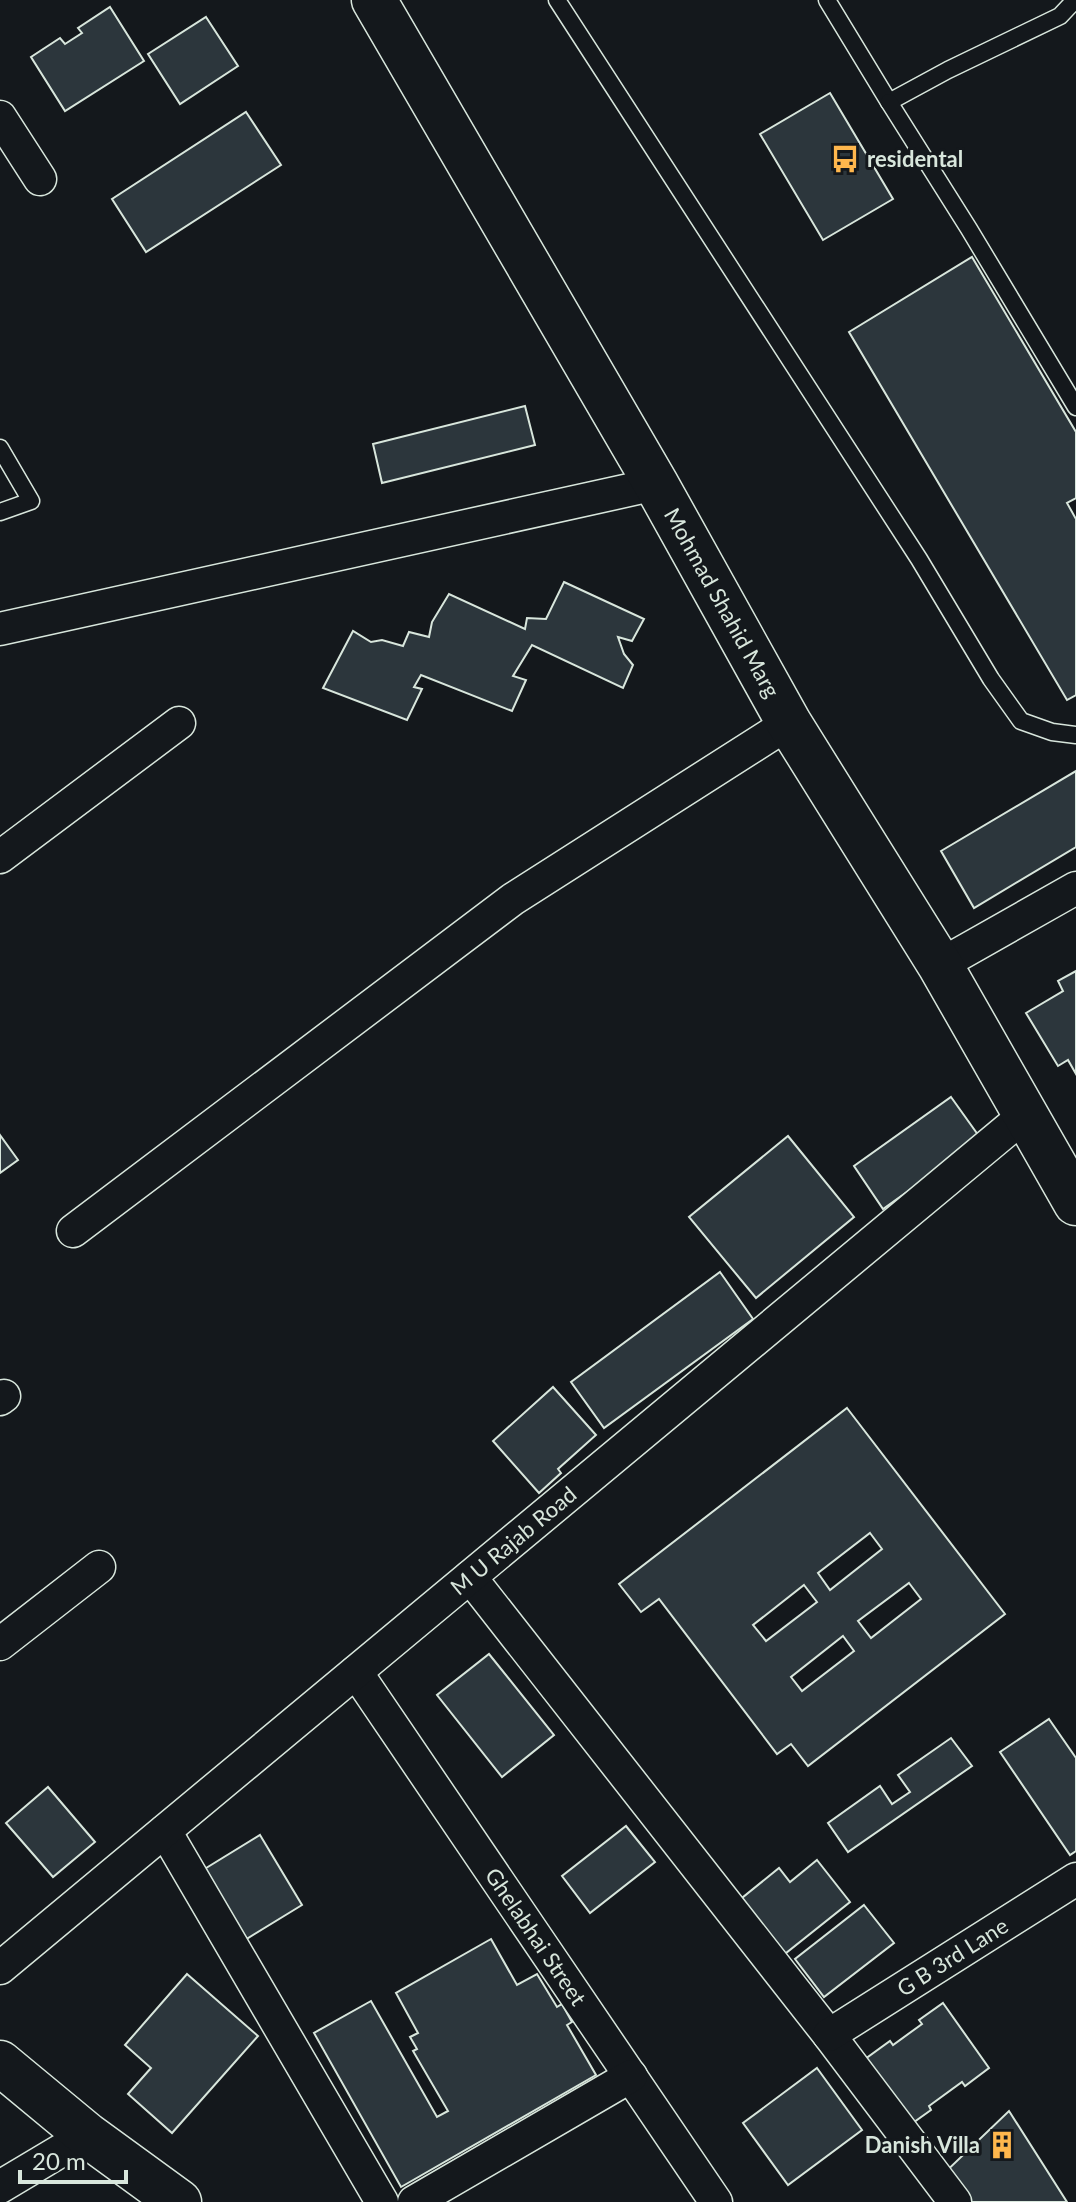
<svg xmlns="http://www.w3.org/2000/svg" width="1076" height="2202" font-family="Lato,sans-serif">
  <rect width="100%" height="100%" fill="#14181c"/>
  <g fill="#2c363c" stroke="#d8e6dc" stroke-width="2" fill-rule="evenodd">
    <polygon points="110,7 144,61 65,111 31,57 60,38 65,44 82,33 78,28"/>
    <polygon points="206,17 238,66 180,104 148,54"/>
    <polygon points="830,93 893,199 823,240 760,134"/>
    <polygon points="246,112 281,165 146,252 112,199"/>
    <polygon points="972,257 1076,432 1076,498 1067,503 1076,519 1076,695 1067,700 849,332"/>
    <polygon points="525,406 535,445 382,483 373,444"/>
    <polygon points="564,582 644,619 632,641 618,637 624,654 633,665 623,688 532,645 513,676 526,680 512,711 421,675 414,687 422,689 407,720 323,688 353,631 371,642 382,640 403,646 409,632 429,637 432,622 449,594 525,629 527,618 546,619"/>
    <polygon points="1076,771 1076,847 974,908 941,851"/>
    <polygon points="1076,971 1076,1074 1068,1060 1058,1066 1026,1013 1063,991 1058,981"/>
    <polygon points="951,1097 981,1139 883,1209 854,1166"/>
    <polygon points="0,1135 18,1160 0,1173"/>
    <polygon points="788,1136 854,1217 756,1298 689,1217"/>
    <polygon points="720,1272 753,1319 604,1428 571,1382"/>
    <polygon points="553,1387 596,1435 558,1469 561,1473 539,1493 493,1441"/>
    <path d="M 847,1408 L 1005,1614 L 808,1766 L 791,1744 L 777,1754 L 659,1599 L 641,1612 L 619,1584 ZM 870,1533 L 882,1549 L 830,1590 L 818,1573 ZM 909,1583 L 921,1599 L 871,1638 L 858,1621 ZM 804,1585 L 817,1602 L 766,1641 L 753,1625 ZM 843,1636 L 854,1651 L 802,1691 L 791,1677 Z"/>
    <polygon points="489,1654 554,1735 502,1777 437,1695"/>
    <polygon points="1049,1719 1076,1758 1076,1851 1070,1855 1000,1752"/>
    <polygon points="951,1738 972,1766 848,1852 828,1823 880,1786 892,1804 910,1792 898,1775"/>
    <polygon points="48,1787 95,1842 53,1877 6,1823"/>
    <polygon points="626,1826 655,1862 590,1913 562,1876"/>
    <polygon points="260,1835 302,1905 240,1943 198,1873"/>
    <polygon points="817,1860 850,1902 781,1957 737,1902 779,1868 790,1882"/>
    <polygon points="864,1905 894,1943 824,1997 795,1959"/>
    <polygon points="491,1939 517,1985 537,1974 557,2007 562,2004 572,2022 567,2025 596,2075 401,2187 314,2033 371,2001 437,2117 448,2111 413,2051 417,2049 410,2037 418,2033 396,1993"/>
    <polygon points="187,1974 258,2036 172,2133 128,2094 151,2068 125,2045"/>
    <polygon points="943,2003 989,2068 965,2086 962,2082 929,2106 931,2110 907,2127 861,2062 890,2041 893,2045 922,2024 919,2020"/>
    <polygon points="817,2068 862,2130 788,2185 743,2123"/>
    <polygon points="1009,2111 1067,2202 955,2202 938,2179"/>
  </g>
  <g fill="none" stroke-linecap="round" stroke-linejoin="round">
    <defs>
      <g id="lane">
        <polyline points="557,0 919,559 991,679 1021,721 1052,732 1076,735"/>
        <polyline points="827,0 889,102 948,70 1060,16 1075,0"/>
        <polyline points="889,102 969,229 1076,407"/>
        <polyline points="0,448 31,501 0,512"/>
      </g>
      <g id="street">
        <polyline points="0,117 40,179"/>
        <polyline points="0,629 656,484"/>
        <polyline points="0,857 179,723"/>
        <polyline points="940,965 1076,888"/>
        <polyline points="73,1231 513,899 789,723"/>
        <polyline points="0,1399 4,1396"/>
        <polyline points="470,1577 829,2035 955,2202"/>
        <polyline points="0,1644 99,1567"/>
        <path id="s1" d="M 356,1672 L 716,2202"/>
        <polyline points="165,1831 382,2202"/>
        <path id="s2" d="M 0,1968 L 1025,1115"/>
        <path id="s3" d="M 829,2035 L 1076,1879"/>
        <polyline points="0,2187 87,2135"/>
        <polyline points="414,2202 631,2076"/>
      </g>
      <g id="secondary">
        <path id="s4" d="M 374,0 L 656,484 L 789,723 L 940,965 L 1076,1203"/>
        <polyline points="0,2063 87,2135 179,2202"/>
      </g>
    </defs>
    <use href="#lane" stroke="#d8e6dc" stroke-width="19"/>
    <use href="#street" stroke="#d8e6dc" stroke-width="35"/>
    <use href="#secondary" stroke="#d8e6dc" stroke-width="47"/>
    <use href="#lane" stroke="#14181c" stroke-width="16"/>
    <use href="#street" stroke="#14181c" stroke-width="32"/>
    <use href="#secondary" stroke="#14181c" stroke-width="44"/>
  </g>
  <defs>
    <symbol id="bus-bare" viewBox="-9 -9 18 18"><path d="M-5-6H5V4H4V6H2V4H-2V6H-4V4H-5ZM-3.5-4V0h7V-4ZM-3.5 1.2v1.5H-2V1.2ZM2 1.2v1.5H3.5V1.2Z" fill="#ffb74d" stroke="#14181c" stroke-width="2.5" paint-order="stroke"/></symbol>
    <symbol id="building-bare" viewBox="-9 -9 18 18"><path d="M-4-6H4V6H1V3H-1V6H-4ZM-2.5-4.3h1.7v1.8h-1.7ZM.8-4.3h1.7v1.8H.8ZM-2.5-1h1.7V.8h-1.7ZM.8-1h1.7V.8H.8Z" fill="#ffb74d" stroke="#14181c" stroke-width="2.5" paint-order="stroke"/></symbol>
  </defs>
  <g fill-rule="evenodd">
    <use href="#bus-bare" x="825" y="139" width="40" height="40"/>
    <use href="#building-bare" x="982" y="2125" width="40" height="40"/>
  </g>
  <g text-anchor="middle" stroke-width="6" stroke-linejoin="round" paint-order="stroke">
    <g font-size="22" font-weight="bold" fill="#d8e6dc" stroke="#14181c" text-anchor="start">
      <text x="867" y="167">residental</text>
      <text x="980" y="2153" text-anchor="end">Danish Villa</text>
    </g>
    <g font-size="22" fill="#d8e6dc" stroke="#14181c">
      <text dy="8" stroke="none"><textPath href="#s4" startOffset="696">Mohmad Shahid Marg</textPath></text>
      <text dy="8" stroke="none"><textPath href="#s2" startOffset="668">M U Rajab Road</textPath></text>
      <text dy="8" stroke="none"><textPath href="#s1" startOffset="320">Ghelabhai Street</textPath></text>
      <text dy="8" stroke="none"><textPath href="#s3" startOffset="146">G B 3rd Lane</textPath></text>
    </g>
  </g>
  <path d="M20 2170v12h106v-12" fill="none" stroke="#d8e6dc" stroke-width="4"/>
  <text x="32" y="2170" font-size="24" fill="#d8e6dc" stroke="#14181c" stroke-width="6" paint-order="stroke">20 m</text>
</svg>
